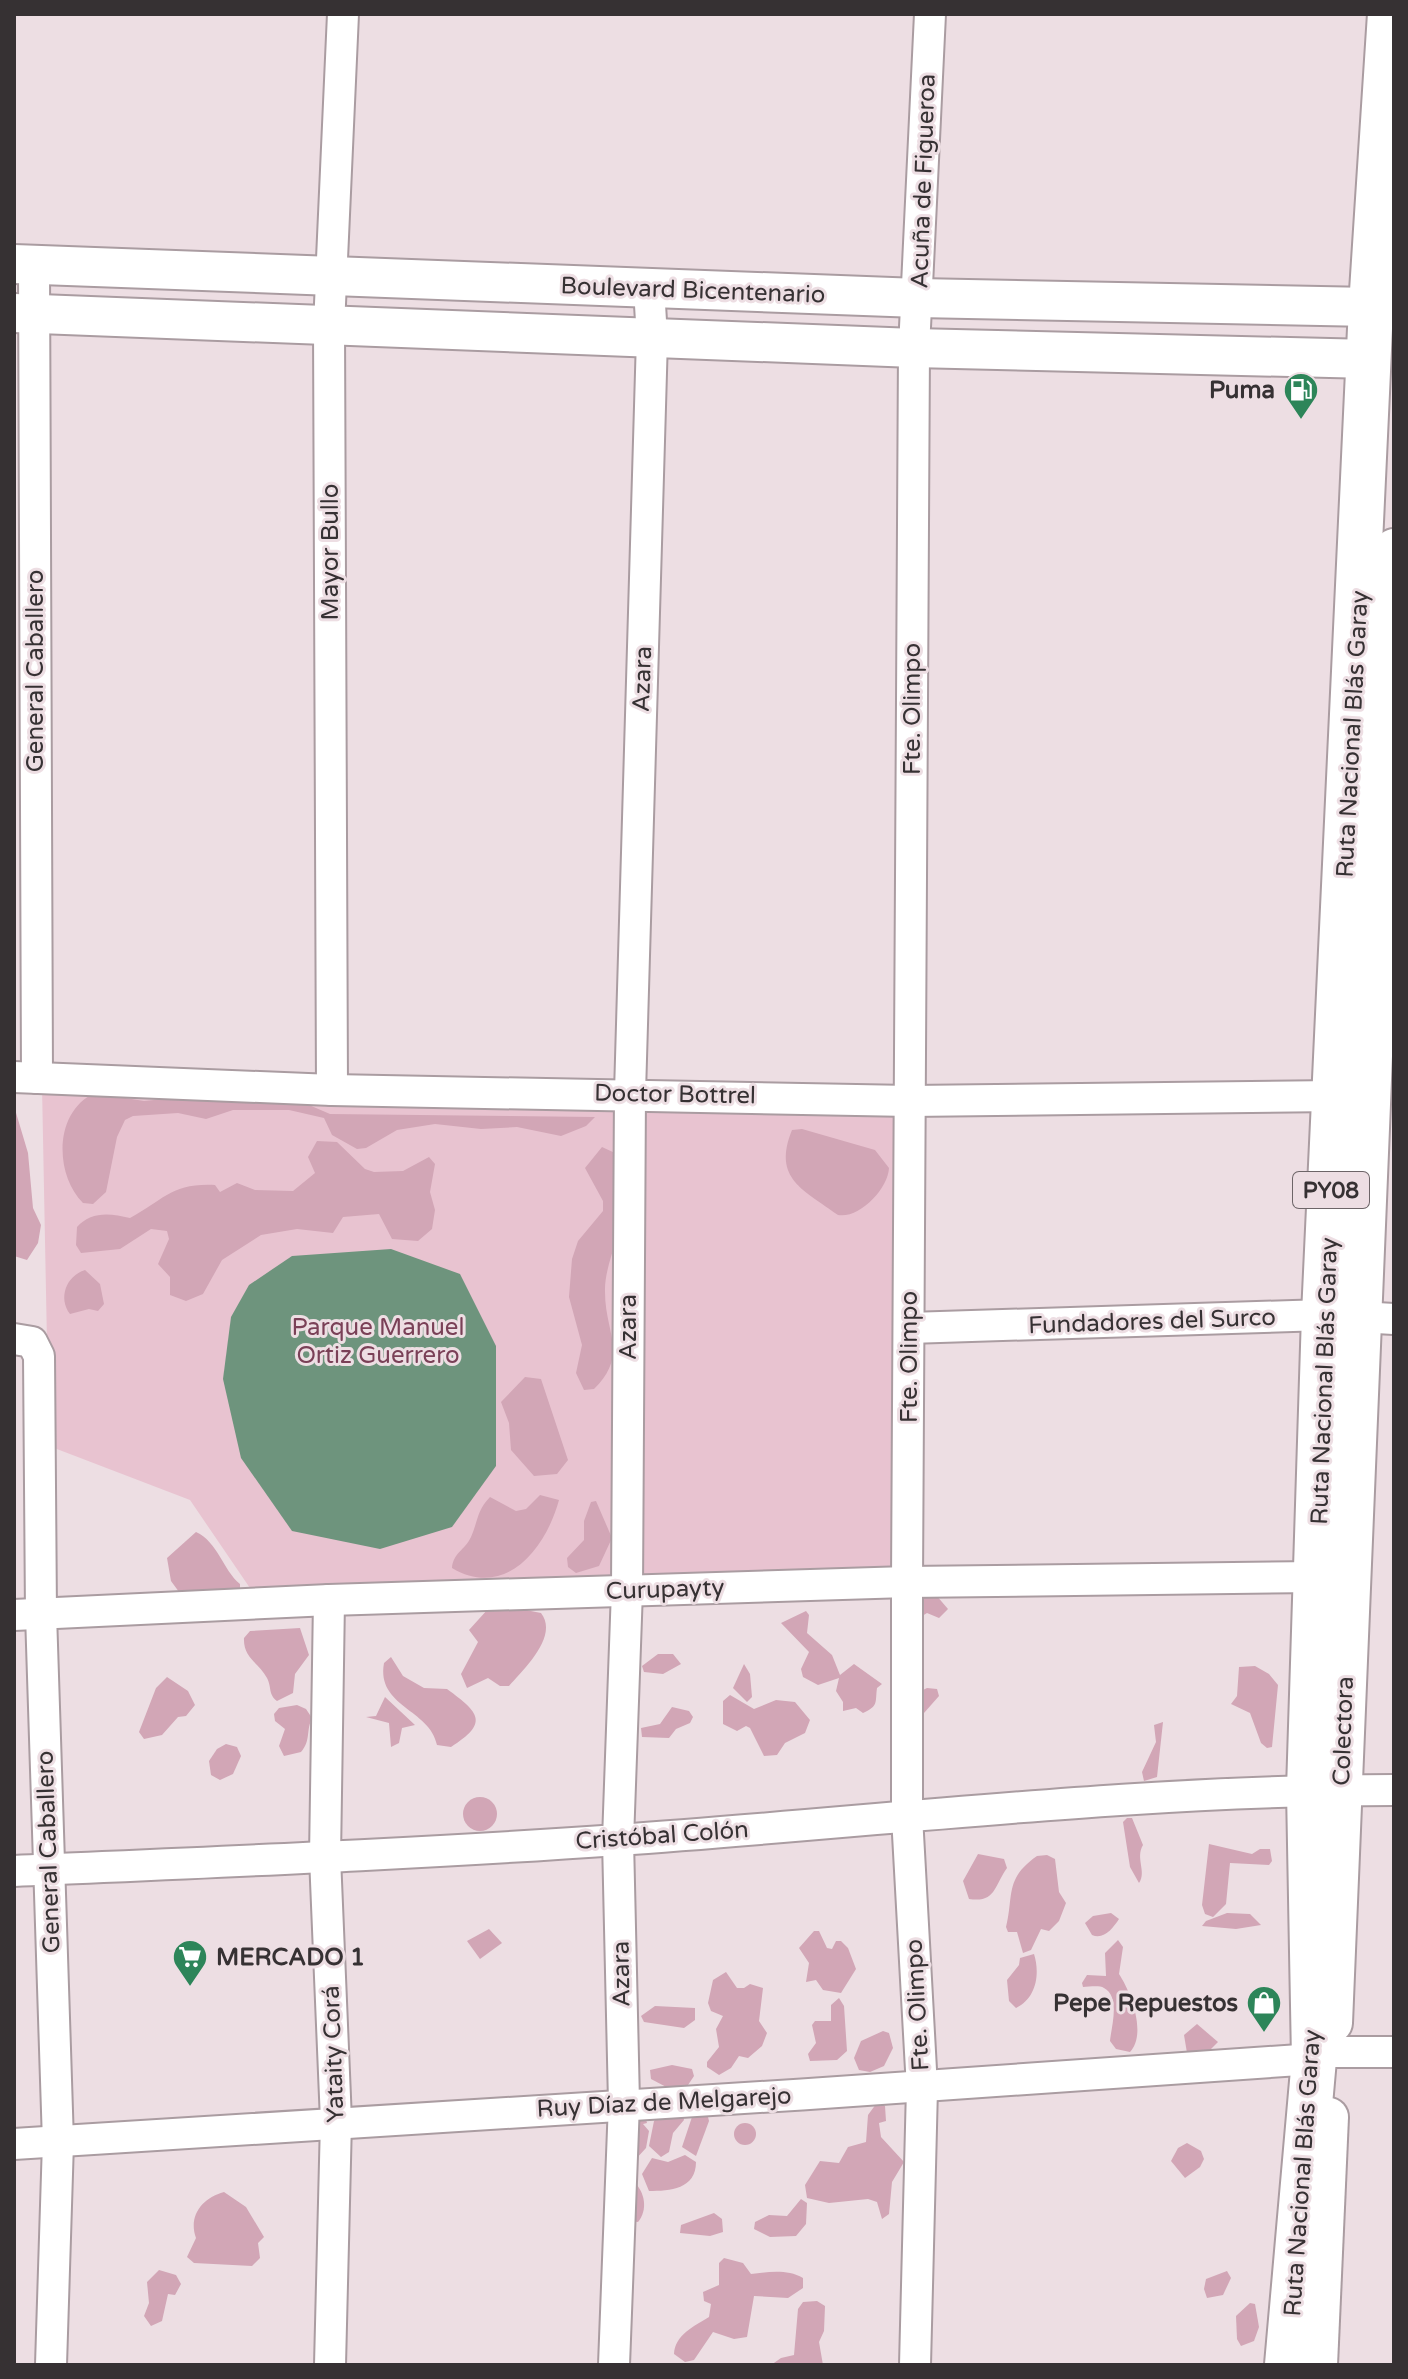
<svg xmlns="http://www.w3.org/2000/svg" width="1408" height="2379" font-family="'Varela Round',sans-serif">
  <rect width="100%" height="100%" fill="#eddee3"/>
  <polygon fill="#e8c3d0" points="42,1086 894,1108 897,1571 252,1591 190,1500 49,1446"/>
  <g fill="#d2a6b6">
    <path d="M 95,1093 L 144,1101 L 174,1098 L 302,1102 L 330,1114 L 595,1117 L 586,1126 L 561,1136 L 517,1127 L 481,1129 L 435,1124 L 397,1130 L 366,1148 L 357,1149 L 332,1135 L 324,1118 L 289,1110 L 233,1110 L 206,1119 L 178,1113 L 133,1116 L 125,1120 L 117,1137 L 106,1192 L 93,1204 L 83,1203 C 54,1174 54,1111 95,1093 Z"/>
    <polygon points="14,1106 28,1153 33,1208 41,1225 38,1243 27,1260 14,1256"/>
    <path d="M 802,1129 L 875,1150 L 889,1168 C 888,1189 859,1219 838,1215 C 804,1190 772,1179 792,1130 Z"/>
    <path d="M 317,1141 L 337,1142 L 365,1169 L 374,1172 L 403,1171 L 429,1157 L 435,1164 L 430,1192 L 435,1210 L 432,1229 L 418,1241 L 392,1239 L 379,1214 L 343,1217 L 333,1233 L 297,1229 L 261,1235 L 222,1260 L 203,1294 L 186,1301 L 170,1295 L 170,1277 L 158,1264 L 169,1239 L 167,1231 L 151,1229 L 120,1249 L 81,1253 L 76,1245 L 77,1227 C 91,1211 110,1213 130,1218 C 164,1200 171,1183 215,1185 L 220,1192 L 237,1183 L 255,1190 L 293,1191 L 315,1173 L 308,1157 Z"/>
    <path d="M 602,1147 L 615,1153 C 612,1178 619,1181 621,1201 C 624,1233 604,1263 605,1292 C 605,1334 629,1354 594,1389 L 584,1390 L 576,1373 L 582,1345 L 569,1297 L 572,1259 L 578,1241 L 603,1211 L 603,1201 L 585,1168 Z"/>
    <path d="M 85,1270 L 100,1284 L 104,1304 L 98,1311 L 89,1309 L 70,1314 C 58,1298 66,1276 85,1270 Z"/>
    <polygon points="525,1377 541,1379 568,1460 557,1474 534,1476 511,1450 509,1423 501,1402"/>
    <path d="M 540,1495 L 559,1500 C 546,1548 506,1600 452,1568 C 453,1553 465,1550 471,1537 C 478,1521 477,1510 490,1497 L 516,1511 L 526,1509 Z"/>
    <polygon points="596,1501 612,1538 599,1566 576,1573 568,1567 567,1558 584,1540 584,1521 591,1502"/>
    <path d="M 196,1532 C 218,1542 223,1570 240,1584 L 240,1594 L 182,1596 L 171,1581 L 167,1558 Z"/>
    <polygon points="922,1595 936,1595 948,1609 939,1618 927,1613 919,1618"/>
    <path d="M 506,1606 L 541,1613 C 559,1636 524,1669 509,1686 L 500,1686 L 488,1678 L 467,1688 L 461,1674 L 478,1642 L 469,1630 L 488,1609 Z"/>
    <path d="M 806,1611 L 809,1615 L 807,1633 L 832,1655 L 840,1675 L 854,1664 L 882,1684 L 877,1688 C 875,1702 879,1706 863,1713 L 856,1708 L 843,1711 L 843,1702 L 836,1691 L 839,1678 L 818,1685 L 803,1677 L 801,1669 L 809,1652 L 781,1623 Z"/>
    <path d="M 300,1628 L 309,1655 L 295,1674 L 293,1693 L 277,1701 C 268,1694 272,1688 267,1678 C 259,1663 243,1658 244,1638 L 250,1631 Z"/>
    <polygon points="658,1654 673,1654 681,1664 663,1674 644,1672 642,1666"/>
    <path d="M 391,1657 L 403,1676 L 424,1688 L 447,1689 C 480,1713 489,1723 451,1747 L 437,1745 C 430,1709 376,1707 384,1663 Z"/>
    <polygon points="744,1664 750,1674 752,1697 747,1702 733,1688"/>
    <polygon points="1255,1666 1269,1674 1278,1685 1272,1747 1267,1748 1261,1743 1250,1713 1231,1704 1237,1696 1239,1667"/>
    <polygon points="167,1677 188,1691 195,1705 186,1716 178,1717 162,1735 144,1739 139,1732 156,1688"/>
    <polygon points="927,1688 937,1689 939,1696 924,1713 919,1712 919,1692"/>
    <polygon points="730,1695 754,1709 776,1700 795,1702 810,1720 805,1733 785,1743 777,1755 764,1756 750,1728 746,1726 737,1731 723,1724 723,1701"/>
    <polygon points="385,1697 415,1725 402,1728 399,1743 391,1747 389,1723 366,1717 376,1716"/>
    <path d="M 297,1705 L 306,1709 L 312,1718 C 306,1730 311,1741 301,1752 L 284,1756 L 279,1746 L 285,1729 L 275,1721 L 274,1714 L 279,1708 Z"/>
    <polygon points="672,1707 689,1711 693,1717 690,1723 676,1729 669,1738 642,1737 641,1728 660,1724"/>
    <polygon points="1163,1722 1157,1777 1144,1781 1142,1772 1156,1742 1154,1725"/>
    <polygon points="226,1744 237,1747 241,1756 233,1774 220,1780 211,1775 209,1761 217,1749"/>
    <circle cx="480" cy="1814" r="17"/>
    <path d="M 1127,1818 L 1132,1818 L 1143,1845 C 1135,1858 1147,1872 1139,1883 L 1130,1867 L 1123,1822 Z"/>
    <polygon points="1209,1844 1252,1854 1260,1849 1270,1849 1272,1861 1269,1865 1230,1863 1226,1904 1213,1917 1205,1914 1202,1905"/>
    <path d="M 978,1854 L 1004,1859 L 1007,1868 C 994,1886 996,1903 969,1899 L 963,1881 Z"/>
    <path d="M 1037,1856 L 1047,1855 L 1055,1859 L 1059,1892 L 1066,1903 L 1059,1921 L 1049,1931 L 1041,1929 L 1031,1950 L 1023,1953 L 1017,1932 L 1008,1932 L 1006,1927 C 1014,1896 1004,1879 1037,1856 Z"/>
    <path d="M 1111,1913 L 1119,1919 C 1113,1928 1104,1940 1092,1935 L 1085,1923 L 1093,1916 Z"/>
    <polygon points="1227,1913 1250,1914 1261,1925 1236,1929 1202,1926 1206,1921"/>
    <polygon points="489,1929 502,1943 480,1959 467,1941"/>
    <polygon points="814,1931 819,1931 827,1948 832,1949 836,1941 841,1941 848,1948 856,1969 841,1993 823,1990 816,1980 806,1982 809,1963 799,1948"/>
    <path d="M 1118,1940 L 1123,1947 L 1119,1974 C 1131,1992 1147,2034 1130,2052 L 1116,2049 L 1110,2041 C 1111,2028 1121,1997 1104,1988 C 1099,1985 1089,1987 1083,1987 L 1082,1983 L 1087,1975 L 1106,1976 L 1105,1953 Z"/>
    <path d="M 1034,1954 C 1040,1973 1037,1998 1016,2008 L 1009,2001 L 1007,1980 L 1019,1965 L 1020,1958 Z"/>
    <polygon points="726,1972 737,1988 744,1988 750,1984 763,1988 759,2021 767,2033 762,2046 748,2058 739,2056 731,2068 719,2075 707,2067 707,2062 719,2047 716,2029 723,2016 711,2011 708,2003 713,1980"/>
    <polygon points="839,1998 844,2006 847,2051 837,2060 810,2061 808,2054 816,2043 812,2025 815,2021 831,2021 831,2005"/>
    <polygon points="655,2006 695,2008 695,2020 684,2028 644,2022 641,2016"/>
    <polygon points="1197,2024 1218,2042 1210,2050 1187,2053 1184,2035"/>
    <polygon points="883,2031 889,2033 893,2048 884,2066 870,2072 859,2070 854,2058 861,2041"/>
    <polygon points="672,2065 692,2069 694,2076 686,2088 672,2090 651,2079 650,2070"/>
    <polygon points="879,2100 885,2106 886,2121 879,2123 881,2137 904,2162 892,2182 889,2214 882,2219 877,2202 868,2199 829,2203 807,2198 805,2185 820,2161 839,2163 848,2147 866,2142 868,2115"/>
    <polygon points="644,2112 647,2123 643,2124 649,2131 646,2148 635,2160 622,2143"/>
    <polygon points="693,2114 708,2117 709,2121 696,2156 682,2147"/>
    <polygon points="660,2115 683,2115 684,2120 673,2133 669,2152 661,2157 649,2146 654,2121"/>
    <circle cx="745" cy="2134" r="11"/>
    <polygon points="1187,2143 1201,2151 1204,2159 1200,2167 1185,2178 1171,2161 1178,2148"/>
    <path d="M 685,2155 L 696,2162 C 696,2189 670,2191 649,2191 L 642,2174 L 652,2158 L 668,2162 Z"/>
    <path d="M 634,2182 C 645,2192 648,2210 638,2222 L 628,2221 Z"/>
    <path d="M 224,2192 L 246,2207 L 264,2237 L 258,2243 L 260,2258 L 252,2266 L 194,2263 L 187,2257 L 196,2238 C 188,2216 202,2198 224,2192 Z"/>
    <polygon points="801,2199 807,2203 806,2224 796,2236 770,2237 754,2229 755,2222 769,2215 787,2216"/>
    <polygon points="714,2213 722,2219 723,2232 710,2236 680,2233 681,2225"/>
    <path d="M 724,2258 L 743,2263 L 751,2274 C 769,2272 787,2269 803,2278 L 803,2288 L 788,2298 L 754,2296 L 747,2337 L 734,2339 L 713,2332 L 694,2360 L 685,2362 L 674,2354 C 675,2335 694,2326 709,2317 L 711,2304 L 704,2301 L 703,2292 L 719,2285 L 719,2263 Z"/>
    <polygon points="159,2270 176,2275 181,2284 175,2295 168,2294 162,2321 151,2326 144,2316 149,2303 147,2282"/>
    <polygon points="1227,2271 1231,2278 1223,2295 1207,2298 1204,2289 1206,2279"/>
    <polygon points="803,2302 817,2301 825,2306 824,2331 819,2342 823,2365 771,2365 781,2358 794,2355 798,2309"/>
    <polygon points="1250,2303 1255,2304 1259,2327 1254,2341 1241,2346 1237,2339 1236,2316"/>
  </g>
  <polygon fill="#6e947d" points="391,1249 460,1274 496,1346 496,1466 452,1527 380,1549 292,1531 241,1458 223,1379 231,1317 249,1285 292,1256"/>
  <g fill="none" stroke-linecap="round" stroke-linejoin="round">
    <defs>
      <g id="minor">
        <polyline points="34,265 37,1078"/>
        <polyline points="14,1077 332,1090 910,1101 1336,1096"/>
        <polyline points="332,1090 329,326 343,14"/>
        <polyline points="909,1328 1324,1315 1394,1319"/>
        <polyline points="14,1339 32,1342 39,1356 41,1614 58,2142 51,2365"/>
        <polyline points="329,1600 325,1857 336,2121 330,2365"/>
        <polyline points="14,1615 329,1600 907,1582 1317,1577"/>
        <path d="M 14,1871 C 215,1862 417,1854 618,1840 C 876,1822 1135,1790 1394,1790"/>
        <path d="M 14,2144 C 447,2117 881,2091 1314,2059 L 1332,2052 L 1394,2052"/>
        <polyline points="614,2365 624,2103 618,1840 627,1590 630,1093 652,338 649,288"/>
        <polyline points="915,2365 922,2088 907,1816 907,1582 914,348 930,14"/>
      </g>
      <g id="major">
        <polyline points="14,264 918,298 1371,307"/>
        <polyline points="14,313 914,348 1370,359"/>
        <polyline points="1333,2023 1394,548"/>
        <polyline points="1318,2365 1329,2117"/>
      </g>
      <polyline id="highway" points="1287,2365 1314,2059 1309,1790 1324,1315 1371,307 1390,14"/>
    </defs>
    <use href="#minor" stroke="#aa9ca1" stroke-width="34"/>
    <use href="#major" stroke="#aa9ca1" stroke-width="42"/>
    <use href="#highway" stroke="#aa9ca1" stroke-width="48"/>
    <use href="#minor" stroke="#fff" stroke-width="30"/>
    <use href="#major" stroke="#fff" stroke-width="38"/>
    <use href="#highway" stroke="#fff" stroke-width="44"/>
  </g>
  <defs>
    <symbol id="fuel-pin" viewBox="-11 -11 22 30"><path d="M0 17L-7.5 6A9.5 9.5 0 1 1 7.5 6Z" fill="#2d8559" stroke="#eddee3"/><path d="M-5.5-6h7V0h2V4h1.3V-2.5L3-4.5l.8-.8L6-3V5H2.5V1h-1V6h-7ZM-4.2-4.7v3.2H.2V-4.7Z" fill="#fff"/></symbol>
    <symbol id="supermarket-pin" viewBox="-11 -11 22 30"><path d="M0 17L-7.5 6A9.5 9.5 0 1 1 7.5 6Z" fill="#2d8559" stroke="#eddee3"/><path d="M-6-5.5h2.5l.6 2H6L4.5 2H-2.5L-4.4-4H-6ZM-1.5 3.2a1.3 1.3 0 1 0 .1 0ZM3 3.2a1.3 1.3 0 1 0 .1 0Z" fill="#fff"/></symbol>
    <symbol id="shop-pin" viewBox="-11 -11 22 30"><path d="M0 17L-7.5 6A9.5 9.5 0 1 1 7.5 6Z" fill="#2d8559" stroke="#eddee3"/><path d="M-5-2.5h2.3a2.7 3.5 0 0 1 5.4 0H5L5.5 6h-11ZM-1.5-2.5h3a1.5 2.3 0 0 0-3 0Z" fill="#fff"/></symbol>
  </defs>
  <g fill-rule="evenodd">
    <use href="#fuel-pin" x="1281" y="370" width="40" height="54"/>
    <use href="#supermarket-pin" x="170" y="1937" width="40" height="54"/>
    <use href="#shop-pin" x="1244" y="1983" width="40" height="54"/>
  </g>
  <g text-anchor="middle" stroke-width="6" stroke-linejoin="round" paint-order="stroke">
    <rect fill="#eddee3" stroke="#6d6568" stroke-width="2" x="1293" y="1172" width="76" height="36" rx="6"/>
    <g font-size="22" font-weight="bold" fill="#363133">
      <text x="1331" y="1198">PY08</text>
    </g>
    <g font-size="24" fill="#363133" stroke="#eddee3">
      <text transform="translate(923 181) rotate(-88)" y="8">Acuña de Figueroa</text>
      <text transform="translate(693 290) rotate(2)" y="8">Boulevard Bicentenario</text>
      <text transform="translate(330 552) rotate(-90)" y="8">Mayor Bullo</text>
      <text transform="translate(35 671) rotate(-90)" y="8">General Caballero</text>
      <text transform="translate(642 679) rotate(-88)" y="8">Azara</text>
      <text transform="translate(912 709) rotate(-90)" y="8">Fte. Olimpo</text>
      <text transform="translate(1352 734) rotate(-87)" y="8">Ruta Nacional Blás Garay</text>
      <text transform="translate(675 1094) rotate(1)" y="8">Doctor Bottrel</text>
      <text transform="translate(1152 1321) rotate(-2)" y="8">Fundadores del Surco</text>
      <text transform="translate(628 1327) rotate(-90)" y="8">Azara</text>
      <text transform="translate(909 1357) rotate(-90)" y="8">Fte. Olimpo</text>
      <text transform="translate(1324 1381) rotate(-88)" y="8">Ruta Nacional Blás Garay</text>
      <text transform="translate(665 1589) rotate(-2)" y="8">Curupayty</text>
      <text transform="translate(1343 1731) rotate(-88)" y="8">Colectora</text>
      <text transform="translate(662 1835) rotate(-4)" y="8">Cristóbal Colón</text>
      <text transform="translate(48 1852) rotate(-92)" y="8">General Caballero</text>
      <text transform="translate(621 1974) rotate(-91)" y="8">Azara</text>
      <text transform="translate(917 2005) rotate(-93)" y="8">Fte. Olimpo</text>
      <text transform="translate(333 2054) rotate(-92)" y="8">Yataity Corá</text>
      <text transform="translate(664 2102) rotate(-3)" y="8">Ruy Díaz de Melgarejo</text>
      <text transform="translate(1302 2173) rotate(-86)" y="8">Ruta Nacional Blás Garay</text>
    </g>
    <g font-size="24" font-weight="bold" fill="#363133" stroke="#eddee3" text-anchor="end">
      <text x="1275" y="398">Puma</text>
      <text x="216" y="1965" text-anchor="start">MERCADO 1</text>
      <text x="1238" y="2011">Pepe Repuestos</text>
    </g>
    <g font-size="24" fill="#7a4057" stroke="#eddee3">
      <text x="378" y="1335">Parque Manuel<tspan x="378" dy="28">Ortiz Guerrero</tspan></text>
    </g>
  </g>
  <rect width="1408" height="2379" fill="none" stroke="#363133" stroke-width="32"/>
</svg>
